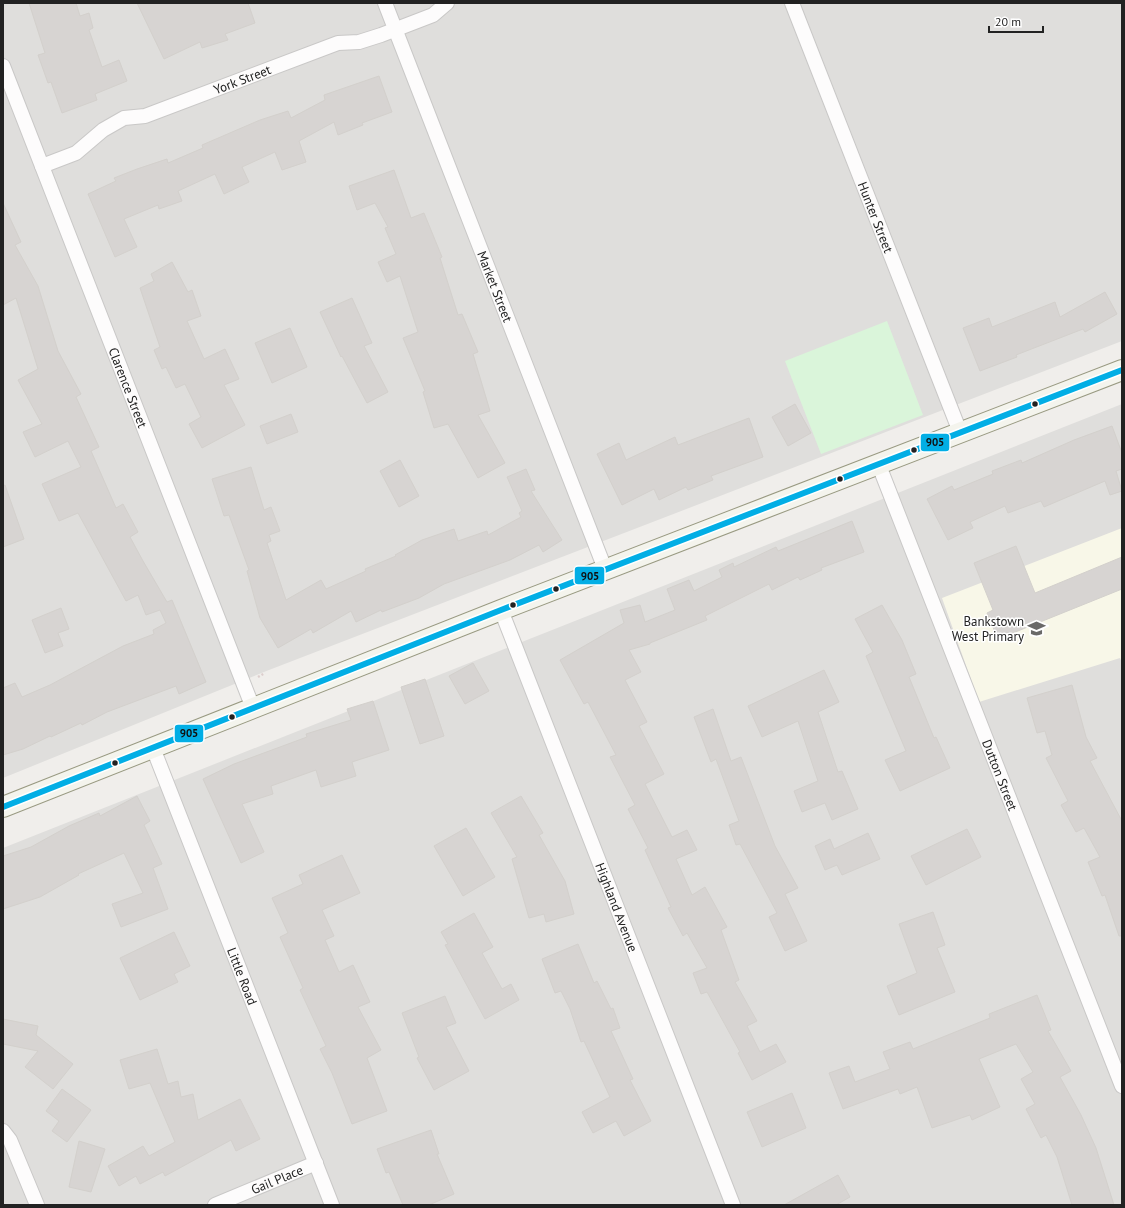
<svg xmlns="http://www.w3.org/2000/svg" width="1125" height="1208" font-family="'PT Sans',sans-serif">
  <rect width="100%" height="100%" fill="#f0eeeb"/>
  <g fill="#dfdedc">
    <polygon points="3,3 1122,3 1122,341 269,670 3,778"/>
    <polygon points="1122,404 1122,1205 3,1205 3,848"/>
  </g>
  <polygon fill="#f8f7e8" points="1122,528 1122,663 1120,658 979,702 942,598"/>
  <polygon fill="#daf5da" points="887,321 923,415 821,454 785,361"/>
  <g fill="#d7d4d2" stroke="#d3d0cc">
    <polygon points="29,3 76,3 80,16 89,13 93,28 89,30 102,67 119,60 127,81 95,94 97,100 62,113 51,82 48,83 38,55 45,53"/>
    <polygon points="137,3 248,3 255,23 225,34 228,40 202,48 200,42 164,59"/>
    <polygon points="379,76 392,112 362,123 363,125 338,135 334,122 299,141 306,162 282,170 275,152 242,167 249,182 224,194 215,174 178,191 182,201 159,209 158,205 124,219 137,247 115,257 88,194 116,181 114,178 137,169 167,159 168,163 203,148 202,145 260,120 288,111 291,118 325,100 324,95"/>
    <polygon points="394,170 411,218 424,213 442,257 440,258 458,315 462,314 478,352 473,354 490,411 478,415 505,463 478,478 448,424 434,428 423,392 425,391 403,338 418,332 400,276 387,282 378,262 396,254 385,228 388,227 375,203 357,210 349,186"/>
    <polygon points="3,203 21,242 15,245 38,286 58,351 81,394 76,397 99,447 91,451 116,508 123,504 138,532 130,537 143,561 167,602 172,600 206,682 179,694 176,686 107,712 82,725 81,723 51,737 50,736 23,749 3,755 3,688 15,683 22,697 50,685 123,646 154,634 153,630 166,623 160,610 146,615 138,595 126,601 78,513 59,521 42,484 81,467 68,441 35,457 23,432 42,424 18,380 38,369 16,298 3,305"/>
    <polygon points="172,262 188,292 192,290 201,316 187,321 204,359 225,349 239,379 224,385 245,425 202,448 189,424 201,417 185,384 176,388 166,367 162,369 154,350 160,347 140,288 154,281 151,274"/>
    <polygon points="1105,292 1117,314 1085,332 1083,329 1016,355 1017,357 980,371 963,328 989,318 992,327 1055,302 1060,317"/>
    <polygon points="352,298 372,343 364,346 388,392 367,403 342,356 341,357 320,312"/>
    <polygon points="290,328 307,367 272,383 255,343"/>
    <polygon points="795,404 811,433 788,446 772,417"/>
    <polygon points="291,414 298,432 267,444 260,426"/>
    <polygon points="749,418 763,457 711,476 713,480 688,490 686,487 659,500 654,489 622,505 597,454 619,443 626,460 675,437 678,445"/>
    <polygon points="1112,426 1122,453 1122,469 1116,471 1122,491 1110,495 1105,481 1044,507 1041,501 1008,513 1005,506 970,522 973,528 948,540 927,499 952,486 954,490 993,474 992,471 1021,460 1022,463 1074,440"/>
    <polygon points="400,460 419,496 399,507 380,471"/>
    <polygon points="251,467 264,510 271,507 280,531 269,535 271,541 267,543 286,600 321,580 326,589 366,571 365,569 396,556 395,555 422,540 454,529 458,541 487,531 488,535 521,517 519,513 522,511 507,477 526,469 535,490 531,491 562,540 543,552 539,545 510,560 444,584 419,598 382,612 381,610 356,622 351,611 313,633 311,629 278,648 260,618 247,571 249,570 229,515 224,516 212,479"/>
    <polygon points="5,485 24,539 3,547 3,486"/>
    <polygon points="852,521 864,552 821,568 822,570 800,580 798,577 772,590 769,584 705,616 707,620 650,643 650,644 629,650 641,672 625,680 647,722 639,726 664,774 645,784 672,837 687,830 697,850 676,859 692,895 705,887 727,927 721,930 739,980 735,982 757,1021 747,1026 760,1052 776,1044 786,1062 752,1080 738,1053 740,1052 707,992 701,994 693,973 707,968 687,933 683,936 668,908 671,907 645,850 648,848 628,809 635,805 610,757 616,755 588,702 584,704 560,660 624,623 620,610 640,605 645,622 675,610 667,589 689,580 694,591 722,577 719,570 733,563 734,567 776,547 778,551"/>
    <polygon points="1016,546 1035,593 1122,557 1122,589 998,639 987,613 993,610 974,563"/>
    <polygon points="882,605 902,640 916,674 909,677 934,738 936,737 950,768 900,791 885,760 906,751 866,656 873,652 855,619"/>
    <polygon points="61,608 69,629 58,633 63,646 45,653 32,620"/>
    <polygon points="473,663 489,691 465,704 449,676"/>
    <polygon points="824,670 839,702 818,712 838,772 842,771 858,809 832,820 825,803 802,812 794,791 818,781 798,721 762,737 748,706"/>
    <polygon points="425,679 444,736 420,744 401,687"/>
    <polygon points="1072,685 1086,737 1097,758 1090,761 1122,821 1122,936 1119,936 1105,895 1102,896 1088,862 1100,857 1084,828 1076,832 1061,805 1068,801 1046,758 1052,755 1045,731 1037,733 1027,698"/>
    <polygon points="373,701 389,750 352,762 356,776 321,787 316,770 271,786 273,794 242,804 264,852 241,863 203,779 234,764 307,737 306,734 351,720 347,709"/>
    <polygon points="713,709 731,761 741,757 775,846 798,888 785,894 807,941 785,951 769,917 777,913 740,844 736,845 729,825 739,821 716,759 711,762 694,717"/>
    <polygon points="137,796 150,821 144,825 162,864 153,868 168,909 121,927 112,904 143,893 124,853 78,874 79,875 40,897 3,909 3,856 31,847 69,826 99,813 100,816"/>
    <polygon points="521,796 543,833 539,835 565,881 574,914 546,922 544,914 529,918 512,859 517,857 491,813"/>
    <polygon points="466,828 495,877 463,896 434,846"/>
    <polygon points="967,829 981,857 926,885 911,856"/>
    <polygon points="868,833 880,859 842,875 837,865 825,870 815,846 830,839 834,849"/>
    <polygon points="342,855 360,893 322,910 334,936 325,940 339,972 353,965 370,1002 358,1007 381,1050 367,1058 387,1111 352,1124 332,1073 320,1049 326,1046 300,990 303,988 280,937 288,933 272,898 303,884 299,875"/>
    <polygon points="933,912 945,945 937,948 955,992 899,1015 887,986 917,973 899,924"/>
    <polygon points="474,913 493,947 482,953 502,989 511,984 519,1000 485,1019 445,945 448,944 441,932"/>
    <polygon points="174,932 190,966 174,974 178,982 140,1000 120,958"/>
    <polygon points="578,944 594,983 597,981 611,1009 613,1008 620,1028 611,1031 633,1079 630,1080 651,1121 624,1136 616,1121 593,1133 582,1112 610,1097 584,1041 581,1042 570,1009 561,991 555,993 542,959"/>
    <polygon points="1037,995 1051,1030 1048,1031 1071,1071 1060,1077 1081,1115 1096,1148 1114,1205 1072,1205 1057,1157 1046,1135 1041,1138 1026,1109 1035,1104 1021,1079 1033,1072 1016,1044 979,1059 1000,1107 972,1120 970,1115 932,1128 917,1087 900,1094 898,1089 843,1109 829,1073 849,1066 855,1082 890,1069 883,1052 910,1042 913,1049 990,1018 989,1014"/>
    <polygon points="445,996 456,1023 446,1027 469,1071 434,1090 417,1058 419,1057 402,1013"/>
    <polygon points="3,1019 38,1026 36,1035 73,1064 53,1089 25,1067 38,1051 3,1044"/>
    <polygon points="157,1049 168,1084 178,1081 181,1097 193,1094 198,1120 240,1099 260,1139 236,1151 231,1140 165,1176 163,1172 140,1184 136,1176 119,1186 108,1166 143,1146 149,1156 175,1142 150,1083 129,1089 120,1060"/>
    <polygon points="62,1089 91,1110 67,1142 52,1131 59,1121 46,1111"/>
    <polygon points="792,1093 806,1128 762,1147 747,1112"/>
    <polygon points="431,1130 439,1154 437,1154 454,1194 429,1205 403,1205 389,1172 386,1173 377,1149"/>
    <polygon points="79,1141 105,1149 91,1192 69,1187"/>
    <polygon points="838,1175 850,1197 836,1205 784,1205"/>
  </g>
  <g fill="none" stroke-linecap="round" stroke-linejoin="round">
    <defs>
      <g id="minor">
        <path id="s1" d="M 385,3 L 605,569"/>
        <path id="s2" d="M 792,3 L 960,432"/>
        <path id="s3" d="M 3,66 L 253,708"/>
        <path id="s4" d="M 42,166 L 76,153 L 103,130 L 124,118 L 145,116 L 338,43 L 359,42 L 381,35 L 433,15 L 447,3"/>
        <path id="s5" d="M 878,463 L 1122,1086"/>
        <path id="s6" d="M 501,610 L 733,1205"/>
        <path id="s7" d="M 153,748 L 332,1205"/>
        <polyline points="3,1131 10,1140 37,1205"/>
        <path id="s8" d="M 215,1205 L 316,1163"/>
      </g>
      <polyline id="secondary" points="3,807 501,610 1122,370"/>
    </defs>
    <use href="#minor" stroke="#c9c8c7" stroke-width="16"/>
    <use href="#secondary" stroke="#999a82" stroke-width="22"/>
    <polyline stroke="#dccecd" stroke-width="2.5" stroke-dasharray="2 2" stroke-linecap="butt" points="258,677 265,673"/>
    <use href="#minor" stroke="#fdfcfc" stroke-width="14"/>
    <use href="#secondary" stroke="#f4f4ed" stroke-width="20"/>
    <defs>
      <polyline id="bus-1" points="3,807 501,610 1122,370"/>
    </defs>
    <use href="#bus-1" stroke="#fff" stroke-width="9"/>
    <use href="#bus-1" stroke="#02aee5" stroke-width="6"/>
  </g>
  <defs>
    <symbol id="school-bare" viewBox="-9 -9 18 18"><path d="M0-5L7-2L0 1L-7-2ZM-4 1L0 2.5L4 1V4Q0 6-4 4Z" fill="#6a6968" stroke="#fff" stroke-width="2.5" paint-order="stroke"/></symbol>
  </defs>
  <g fill-rule="evenodd">
    <use href="#school-bare" x="1024" y="616" width="25" height="25"/>
  </g>
  <g fill="#222" stroke="#fff" stroke-width="1.5">
    <circle cx="1035" cy="404" r="3.5"/>
    <circle cx="914" cy="450" r="3.5"/>
    <circle cx="840" cy="479" r="3.5"/>
    <circle cx="556" cy="589" r="3.5"/>
    <circle cx="513" cy="605" r="3.5"/>
    <circle cx="232" cy="717" r="3.5"/>
    <circle cx="115" cy="763" r="3.5"/>
  </g>
  <g text-anchor="middle" stroke-width="3" stroke-linejoin="round" paint-order="stroke">
    <g font-size="13" fill="#222" stroke="#fff">
      <text dy="5" stroke="none"><textPath href="#s4" startOffset="221">York Street</textPath></text>
      <text dy="5" stroke="none"><textPath href="#s2" startOffset="230">Hunter Street</textPath></text>
      <text dy="5" stroke="none"><textPath href="#s1" startOffset="304">Market Street</textPath></text>
      <text dy="5" stroke="none"><textPath href="#s3" startOffset="345">Clarence Street</textPath></text>
      <text dy="5" stroke="none"><textPath href="#s5" startOffset="335">Dutton Street</textPath></text>
      <text dy="5" stroke="none"><textPath href="#s6" startOffset="319">Highland Avenue</textPath></text>
      <text dy="5" stroke="none"><textPath href="#s7" startOffset="245">Little Road</textPath></text>
      <text dy="5" stroke="none"><textPath href="#s8" startOffset="67">Gail Place</textPath></text>
    </g>
    <g font-size="13" fill="#222" stroke="#fff" text-anchor="end">
      <text x="1024" y="626">Bankstown<tspan x="1024" dy="15">West Primary</tspan></text>
    </g>
  </g>
  <g stroke="#fff" stroke-width="1.5">
    <rect x="920" y="433" width="30" height="19" rx="4" fill="#02aee5"/>
    <rect x="574" y="566" width="31" height="19" rx="4" fill="#02aee5"/>
    <rect x="174" y="724" width="30" height="19" rx="4" fill="#02aee5"/>
  </g>
  <g font-size="11" text-anchor="middle" font-weight="bold" fill="#111">
    <text x="935" y="446">905</text>
    <text x="590" y="580">905</text>
    <text x="189" y="737">905</text>
  </g>
  <rect width="1125" height="1208" fill="none" stroke="#222222" stroke-width="8"/>
  <path d="M989 26v6h54v-6" fill="none" stroke="#222222" stroke-width="2"/>
  <text x="995" y="26" font-size="12" fill="#222222" stroke="#ffffff" stroke-width="3" paint-order="stroke">20 m</text>
</svg>
